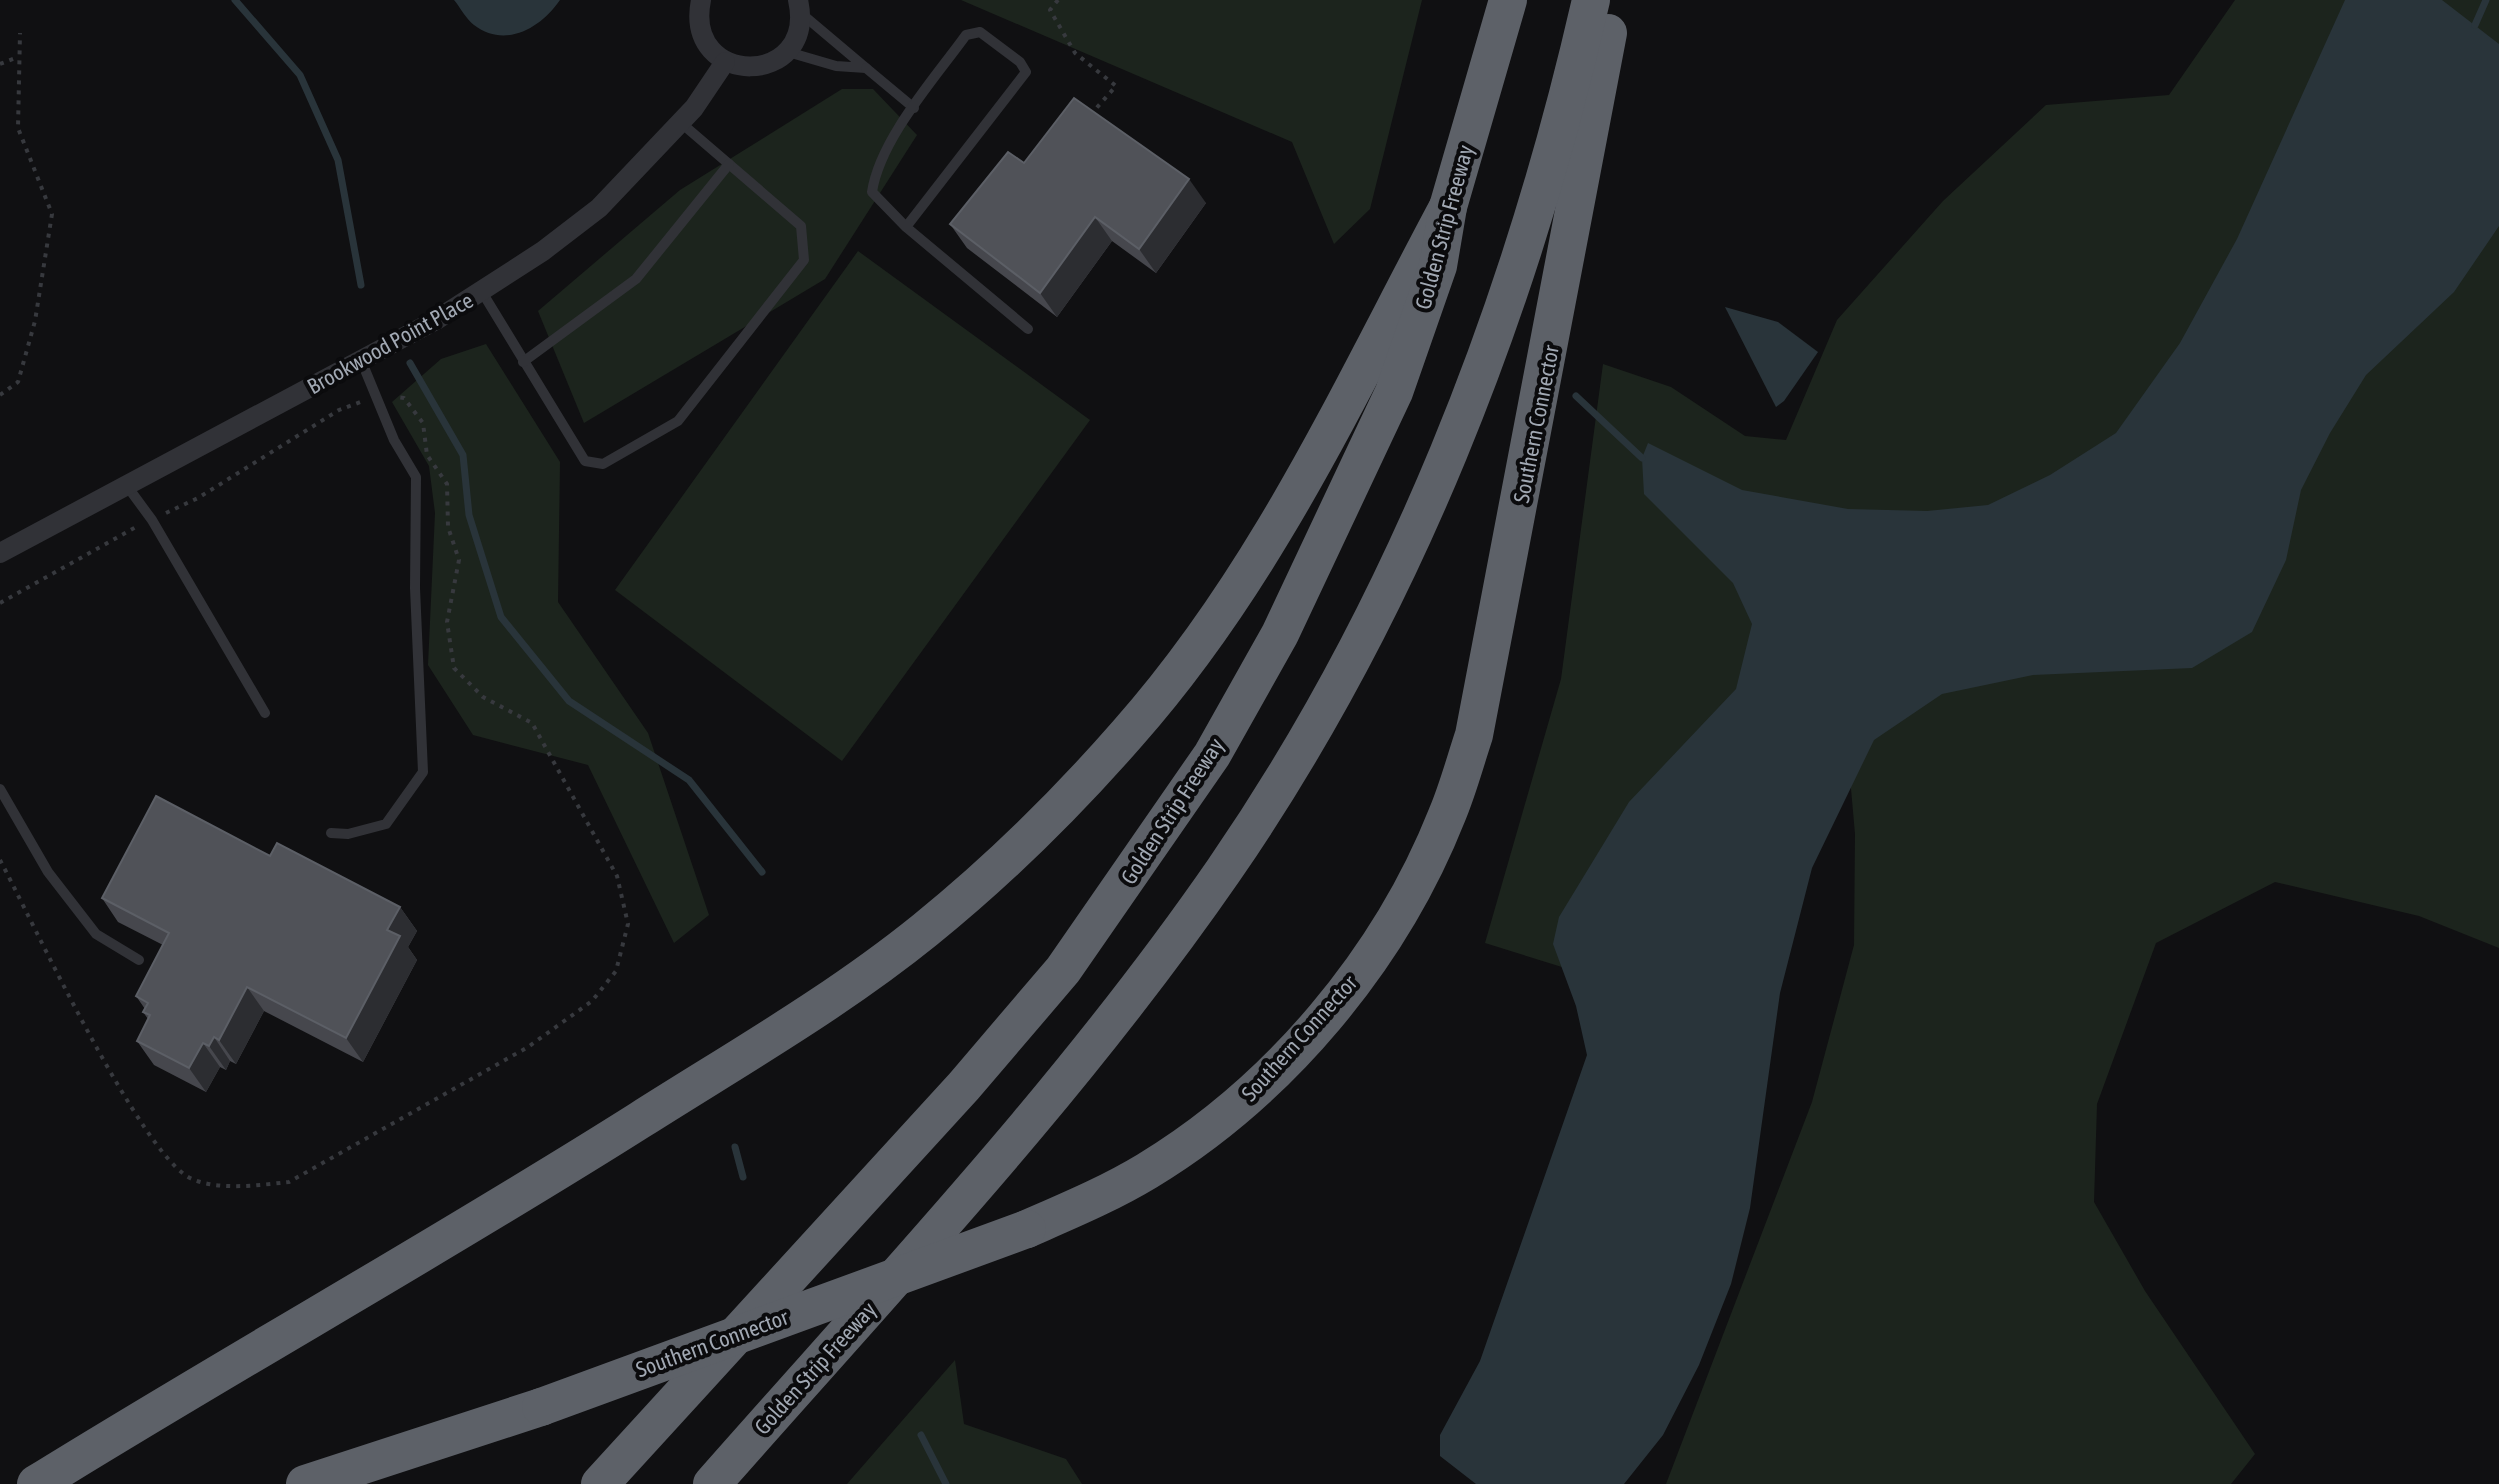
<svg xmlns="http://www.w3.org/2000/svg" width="2499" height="1484" font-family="'Asap Condensed',sans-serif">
  <rect width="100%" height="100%" fill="#101012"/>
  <g fill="#1c241d">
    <polygon points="961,0 1422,0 1370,209 1334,244 1292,142"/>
    <polygon points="2235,0 2499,0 2499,948 2419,916 2275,882 2156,943 2097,1104 2094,1202 2145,1291 2255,1454 2231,1484 1666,1484 1812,1102 1854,945 1855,834 1849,766 1607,981 1485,943 1561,679 1603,364 1671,387 1745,436 1786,440 1837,320 1943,201 2046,105 2169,95"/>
    <polygon points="842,89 873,89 917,135 825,279 584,423 538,311 680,190"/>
    <polygon points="858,251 1090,420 842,761 615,590"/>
    <polygon points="486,344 560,462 558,602 648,733 709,915 674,943 588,765 473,735 428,665 435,513 429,466 392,402 441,359"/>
    <polygon points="955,1360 964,1424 1066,1459 1082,1484 847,1484"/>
  </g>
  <g fill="#29343a">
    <path d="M 454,0 L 560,0 C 541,28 505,49 474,25 C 466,19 460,7 454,0 Z"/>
    <polygon points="2345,0 2442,0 2499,44 2499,226 2454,292 2366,375 2330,433 2301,490 2286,560 2252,632 2192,668 2033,675 1942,694 1874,740 1812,868 1780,993 1750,1208 1731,1284 1699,1365 1663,1435 1624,1484 1476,1484 1440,1456 1440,1435 1480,1361 1587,1055 1576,1006 1553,944 1559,917 1629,802 1736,689 1752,624 1733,583 1644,494 1642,458 1648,443 1742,490 1848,509 1927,511 1988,505 2050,475 2116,433 2180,343 2237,239"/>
    <polygon points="1725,307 1778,322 1818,352 1784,401 1776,407"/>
  </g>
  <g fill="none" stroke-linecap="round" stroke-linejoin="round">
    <g stroke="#29343a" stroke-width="7">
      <polyline points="235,0 300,75 338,160 361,285"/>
      <polyline points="2475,25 2486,0"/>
      <polyline points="410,363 463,455 469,515 501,617 569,701 689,780 762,872"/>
      <polyline points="1576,396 1642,458"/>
      <polyline points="735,1147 743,1177"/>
      <polyline points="921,1435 946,1484"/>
    </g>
    <g stroke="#37393e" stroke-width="4" stroke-dasharray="4 6" stroke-linecap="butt">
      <polyline points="1058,0 1050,10 1075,53 1116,86 1092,113"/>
      <polyline points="0,64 18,57"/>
      <polyline points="0,395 18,382 35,321 52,214 18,128 20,33"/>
      <polyline points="166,513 198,498 339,410 363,401"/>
      <polyline points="0,603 136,527"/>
      <path d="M 0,860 C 31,918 142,1158 192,1179 C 220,1191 259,1185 289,1182 L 528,1047 L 592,1001 L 616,971 L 628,924 L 617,876 L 532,723 L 483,697 L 454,668 L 447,622 L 459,560 L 448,527 L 447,484 L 427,455 L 423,423 L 404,398 L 395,397"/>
    </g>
    <g stroke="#313237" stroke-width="10">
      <polyline points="788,52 836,66 866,68 802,14"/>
      <polyline points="866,68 914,108"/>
      <path d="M 906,227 L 1026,72 L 1020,62 L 980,32 L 966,35 C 935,78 880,139 872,192 L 906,227 L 1028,329"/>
      <polyline points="482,292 585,461 603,464 678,421 804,260 801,226 680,122"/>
      <polyline points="523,362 636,279 729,164"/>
      <polyline points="127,486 152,520 265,713"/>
      <polyline points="0,789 48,872 96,934 139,960"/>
      <polyline points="331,833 348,834 386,824 423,772 415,588 416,477 394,440 361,360"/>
    </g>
    <g stroke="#313237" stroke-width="20">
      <path d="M 701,0 C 683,89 818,88 798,0"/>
      <polyline points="0,553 436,320 543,251 599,208 694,108 725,62"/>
    </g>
    <g stroke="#5d6168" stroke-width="38">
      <path d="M 1027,1229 C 1068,1211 1109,1194 1147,1171 C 1279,1091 1390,959 1447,815 C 1458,789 1465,762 1474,735 L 1608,33"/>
      <path d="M 36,1484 C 236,1360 441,1246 640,1120 C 736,1059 836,1002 925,930 C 998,871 1066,804 1128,733 C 1267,576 1350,390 1448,207"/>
      <polyline points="305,1484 541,1407"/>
      <polyline points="600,1484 964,1086 1063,970 1212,755 1280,634 1394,392 1438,266 1448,207 1508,0"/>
      <path d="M 712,1484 C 888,1284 1072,1090 1224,870 C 1404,609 1521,307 1591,0"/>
    </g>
    <polyline stroke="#5d6168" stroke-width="38" points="541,1407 1027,1229"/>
  </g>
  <g fill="#46474d">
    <polygon points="1024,163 1206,203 1156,273 1112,241 1057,317 967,248 950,224"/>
    <polygon points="270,856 400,907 417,931 408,947 417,960 363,1062 264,1011 236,1064 230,1061 226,1070 220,1067 206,1092 154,1065 137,1041 148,1019 143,1012 145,1009 136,996 163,945 118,922 102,898"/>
  </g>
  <g fill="#2c2d31">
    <polygon points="1189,179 1206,203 1156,273 1139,249"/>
    <polygon points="1095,217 1112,241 1057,317 1040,293"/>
    <polygon points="400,907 417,931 408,947 417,960 363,1062 346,1038 387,930"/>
    <polygon points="247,987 264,1011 236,1064 219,1040"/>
    <polygon points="214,1037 230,1061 226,1070 209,1046"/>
    <polygon points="203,1043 220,1067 206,1092 189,1068"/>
  </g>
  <g fill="#505258" stroke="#5c5f66" stroke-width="2">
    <polygon points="1074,98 1189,179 1139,249 1095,217 1040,293 950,224 1008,152 1024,163"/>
    <polygon points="156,796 270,856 277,843 400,907 387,930 400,936 346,1038 247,987 219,1040 214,1037 209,1046 203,1043 189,1068 137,1041 150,1015 143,1012 148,1003 136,996 169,933 102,898"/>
  </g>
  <g text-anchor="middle" stroke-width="8" stroke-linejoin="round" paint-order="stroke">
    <g font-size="22" fill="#a1a8b3" stroke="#0b0b0d">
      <text transform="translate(1444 227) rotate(-75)" y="8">Golden Strip Freeway</text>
      <text transform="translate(390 343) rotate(-29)" y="8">Brookwood Point Place</text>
      <text transform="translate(1536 424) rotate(-79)" y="8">Southern Connector</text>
      <text transform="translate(1172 811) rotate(-57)" y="8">Golden Strip Freeway</text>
      <text transform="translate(1299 1038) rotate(-48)" y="8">Southern Connector</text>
      <text transform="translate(712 1343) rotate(-20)" y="8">Southern Connector</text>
      <text transform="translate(815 1368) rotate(-48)" y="8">Golden Strip Freeway</text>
    </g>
  </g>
</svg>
